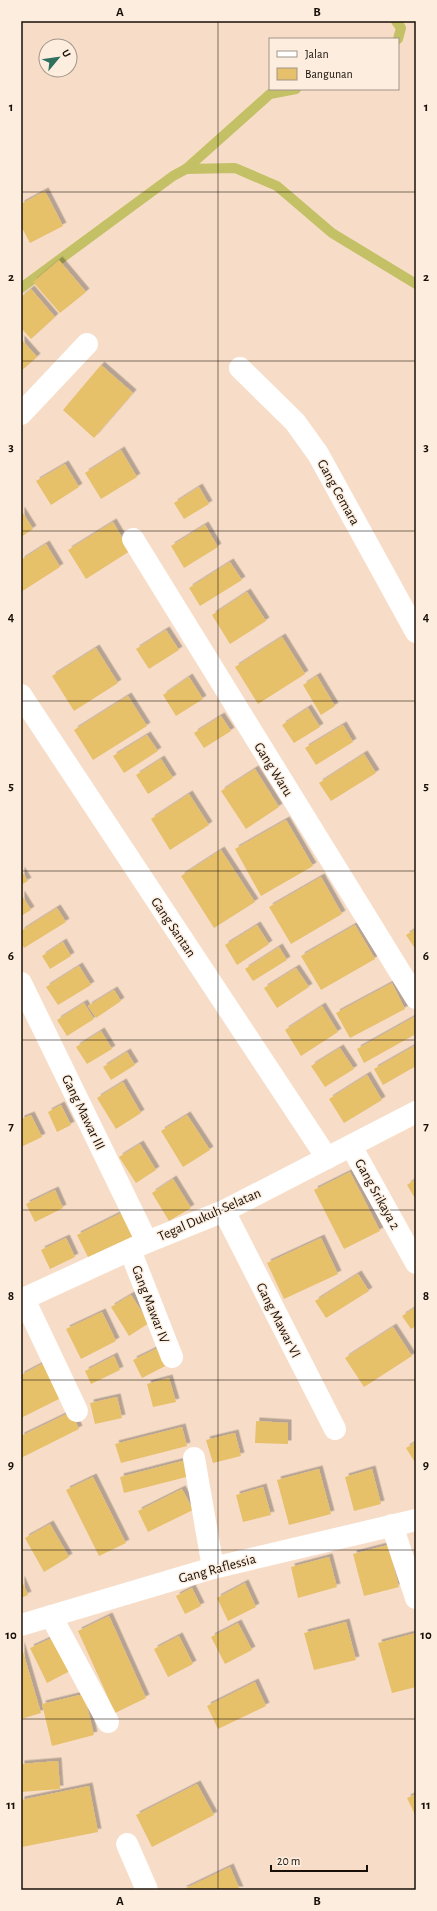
<svg xmlns="http://www.w3.org/2000/svg" width="437" height="1911" font-family="'Alegreya Sans',sans-serif">
  <defs>
    <filter id="shadow"><feDropShadow dx="3.5" dy="-3.5" stdDeviation="0" flood-color="#0004"/></filter>
  </defs>
  <rect width="100%" height="100%" fill="#f7ddc7"/>
  <g fill="none" stroke-linecap="round" stroke-linejoin="round">
    <g stroke="#c3c066" stroke-width="10">
      <polyline points="396,21 401,28 398,39"/>
      <polyline points="186,169 270,94 296,89"/>
      <polyline points="21,288 173,176 186,169 235,168 277,186 332,233 416,284"/>
    </g>
  </g>
  <g fill="#e7c06b" filter="url(#shadow)">
    <polygon points="45,191 63,226 30,243 21,226 21,204"/>
    <polygon points="59,260 86,292 60,313 33,282"/>
    <polygon points="31,289 55,317 31,339 21,328 21,297"/>
    <polygon points="21,339 37,357 21,371"/>
    <polygon points="101,365 133,393 94,438 63,410"/>
    <polygon points="121,450 137,477 101,499 85,473"/>
    <polygon points="65,464 79,487 51,505 36,481"/>
    <polygon points="199,487 209,504 184,519 174,503"/>
    <polygon points="21,510 33,529 21,537"/>
    <polygon points="113,522 130,551 86,579 68,550"/>
    <polygon points="205,525 218,547 184,568 171,546"/>
    <polygon points="46,544 60,567 21,592 21,560"/>
    <polygon points="230,562 242,580 200,606 189,588"/>
    <polygon points="247,592 266,621 230,644 212,615"/>
    <polygon points="166,630 179,650 149,669 136,649"/>
    <polygon points="282,637 305,674 258,704 235,667"/>
    <polygon points="96,648 118,683 74,711 52,676"/>
    <polygon points="317,676 335,706 321,715 303,685"/>
    <polygon points="189,677 203,699 176,716 163,695"/>
    <polygon points="128,696 147,726 93,760 74,730"/>
    <polygon points="308,708 320,727 294,743 282,725"/>
    <polygon points="221,716 231,731 204,748 194,733"/>
    <polygon points="343,725 353,742 316,765 305,748"/>
    <polygon points="147,735 158,751 124,773 113,756"/>
    <polygon points="364,754 376,773 331,801 319,783"/>
    <polygon points="161,759 173,778 148,794 136,775"/>
    <polygon points="255,769 279,807 246,829 221,791"/>
    <polygon points="189,794 209,825 170,850 151,819"/>
    <polygon points="286,820 313,866 261,896 235,849"/>
    <polygon points="221,850 255,902 214,928 181,876"/>
    <polygon points="21,870 28,881 21,885"/>
    <polygon points="321,877 342,914 291,944 269,907"/>
    <polygon points="21,894 31,910 21,916"/>
    <polygon points="57,908 66,922 24,948 21,943 21,931"/>
    <polygon points="257,925 269,944 237,965 225,945"/>
    <polygon points="355,925 375,959 321,990 301,956"/>
    <polygon points="416,929 416,950 406,935"/>
    <polygon points="63,942 71,956 50,969 42,956"/>
    <polygon points="279,947 287,960 253,981 245,969"/>
    <polygon points="79,966 91,985 58,1005 46,987"/>
    <polygon points="296,968 309,987 277,1008 264,988"/>
    <polygon points="392,983 405,1009 350,1038 336,1013"/>
    <polygon points="114,990 121,1001 96,1018 88,1006"/>
    <polygon points="84,1003 94,1019 67,1036 57,1020"/>
    <polygon points="322,1006 338,1032 301,1056 285,1030"/>
    <polygon points="416,1016 416,1034 364,1063 357,1049"/>
    <polygon points="101,1031 112,1049 87,1064 76,1047"/>
    <polygon points="416,1045 416,1066 383,1085 374,1069"/>
    <polygon points="340,1048 354,1069 325,1087 311,1066"/>
    <polygon points="127,1052 135,1065 111,1080 103,1067"/>
    <polygon points="367,1075 382,1100 344,1123 329,1099"/>
    <polygon points="123,1082 141,1113 116,1129 97,1098"/>
    <polygon points="61,1105 71,1125 57,1132 48,1112"/>
    <polygon points="31,1115 42,1137 23,1146 21,1141 21,1119"/>
    <polygon points="187,1115 210,1150 183,1167 161,1131"/>
    <polygon points="140,1144 156,1170 136,1183 119,1157"/>
    <polygon points="350,1172 380,1231 344,1249 314,1190"/>
    <polygon points="173,1179 191,1208 169,1221 152,1193"/>
    <polygon points="416,1179 416,1200 407,1185"/>
    <polygon points="55,1190 63,1208 35,1222 26,1204"/>
    <polygon points="121,1213 133,1237 89,1259 77,1235"/>
    <polygon points="66,1238 75,1257 50,1269 41,1250"/>
    <polygon points="321,1238 338,1274 284,1299 267,1263"/>
    <polygon points="358,1274 369,1291 326,1318 315,1301"/>
    <polygon points="131,1295 149,1323 129,1336 111,1307"/>
    <polygon points="416,1307 416,1326 411,1329 402,1316"/>
    <polygon points="102,1312 116,1341 81,1359 66,1329"/>
    <polygon points="393,1327 412,1356 364,1387 345,1358"/>
    <polygon points="162,1346 171,1363 142,1378 133,1360"/>
    <polygon points="114,1356 120,1370 91,1384 85,1371"/>
    <polygon points="48,1361 65,1396 21,1418 21,1375"/>
    <polygon points="169,1378 176,1402 153,1407 147,1384"/>
    <polygon points="117,1397 122,1418 95,1424 90,1403"/>
    <polygon points="71,1412 79,1429 21,1458 21,1436"/>
    <polygon points="256,1421 288,1423 288,1444 255,1443"/>
    <polygon points="182,1427 187,1446 121,1463 115,1444"/>
    <polygon points="235,1433 241,1456 213,1463 206,1440"/>
    <polygon points="416,1442 416,1464 406,1448"/>
    <polygon points="190,1459 194,1475 124,1493 120,1477"/>
    <polygon points="319,1469 331,1514 289,1525 277,1480"/>
    <polygon points="372,1469 381,1504 354,1511 345,1477"/>
    <polygon points="93,1477 126,1543 99,1556 66,1490"/>
    <polygon points="263,1487 271,1515 243,1522 236,1495"/>
    <polygon points="182,1489 193,1510 148,1532 138,1511"/>
    <polygon points="50,1524 69,1557 44,1572 25,1538"/>
    <polygon points="388,1545 399,1587 364,1596 353,1554"/>
    <polygon points="329,1557 337,1587 298,1598 291,1567"/>
    <polygon points="21,1579 28,1595 21,1598"/>
    <polygon points="245,1583 256,1607 228,1621 217,1598"/>
    <polygon points="192,1588 201,1606 185,1614 176,1596"/>
    <polygon points="109,1616 146,1698 115,1713 78,1631"/>
    <polygon points="346,1622 356,1660 314,1670 304,1633"/>
    <polygon points="238,1623 252,1650 225,1664 211,1637"/>
    <polygon points="416,1633 416,1687 392,1693 378,1643"/>
    <polygon points="179,1636 193,1664 168,1677 154,1649"/>
    <polygon points="54,1637 70,1671 47,1683 30,1648"/>
    <polygon points="21,1645 41,1713 21,1719"/>
    <polygon points="255,1682 266,1706 218,1729 207,1706"/>
    <polygon points="84,1694 94,1735 52,1746 42,1704"/>
    <polygon points="58,1761 60,1789 21,1792 21,1764"/>
    <polygon points="197,1784 214,1815 152,1847 136,1815"/>
    <polygon points="89,1786 98,1832 22,1847 21,1800"/>
    <polygon points="416,1794 416,1817 407,1798"/>
    <polygon points="230,1867 240,1890 182,1890"/>
  </g>
  <g fill="none" stroke-linecap="round" stroke-linejoin="round">
    <g stroke="#fff" stroke-width="22">
      <polyline points="240,368 295,422 318,454 416,632"/>
      <polyline points="21,414 87,344"/>
      <polyline points="133,539 416,998"/>
      <polyline points="21,695 327,1158"/>
      <polyline points="21,983 147,1242"/>
      <polyline points="351,1146 416,1263"/>
      <polyline points="224,1211 335,1429"/>
      <polyline points="130,1250 172,1357"/>
      <polyline points="24,1299 77,1411"/>
      <polyline points="21,1300 147,1242 224,1211 416,1112"/>
      <polyline points="194,1458 213,1568"/>
      <polyline points="392,1525 416,1598"/>
      <polyline points="51,1616 108,1722"/>
      <polyline points="21,1625 213,1568 416,1520"/>
      <polyline points="127,1844 147,1890"/>
    </g>
  </g>
  <path fill="none" stroke="#181008" stroke-width="1" stroke-opacity="0.55" d="M 218,21 L 218,1890M 21,192 L 416,192M 21,361 L 416,361M 21,531 L 416,531M 21,701 L 416,701M 21,871 L 416,871M 21,1040 L 416,1040M 21,1210 L 416,1210M 21,1380 L 416,1380M 21,1550 L 416,1550M 21,1719 L 416,1719"/>
  <g text-anchor="middle" stroke-width="3" stroke-linejoin="round" paint-order="stroke">
    <g font-size="14" fill="#181008" stroke="#fceddf">
      <text transform="translate(339 492) rotate(61)" y="5">Gang Cemara</text>
      <text transform="translate(274 769) rotate(58)" y="5">Gang Waru</text>
      <text transform="translate(174 927) rotate(56)" y="5">Gang Santan</text>
      <text transform="translate(84 1112) rotate(64)" y="5">Gang Mawar III</text>
      <text transform="translate(378 1194) rotate(61)" y="5">Gang Srikaya 2</text>
      <text transform="translate(209 1214) rotate(-24)" y="5">Tegal Dukuh Selatan</text>
      <text transform="translate(151 1304) rotate(69)" y="5">Gang Mawar IV</text>
      <text transform="translate(279 1320) rotate(63)" y="5">Gang Mawar VI</text>
      <text transform="translate(217 1568) rotate(-15)" y="5">Gang Raflessia</text>
    </g>
  </g>
  <rect width="437" height="1911" fill="none" stroke="#fceddf" stroke-width="44"/>
  <rect x="269" y="38" width="130" height="52" fill="#fceddf" stroke="#a19589"/>
  <rect x="277" y="51" width="20" height="6" fill="#ffffff" stroke="#a19589"/>
  <text x="305" y="58" font-size="12" fill="#181008">Jalan</text>
  <rect x="277" y="68" width="20" height="12" fill="#e7c06b" stroke="#a19589"/>
  <text x="305" y="78" font-size="12" fill="#181008">Bangunan</text>
  <g transform="translate(58 58) rotate(61)"><circle r="19" fill="#fceddf" stroke="#a19589"/>
  <path d="M0-3L7 15L0 10L-7 15Z" fill="#2e6f5e"/>
  <text y="-6" font-size="11" font-weight="bold" text-anchor="middle" fill="#181008">U</text>
  </g>
  <path d="M271 1865v6h96v-6" fill="none" stroke="#181008" stroke-width="2"/>
  <text x="277" y="1865" font-size="12" fill="#181008" stroke="#fceddf" stroke-width="3" paint-order="stroke">20 m</text>
  <rect x="22" y="22" width="393" height="1867" fill="none" stroke="#181008" stroke-width="1.5"/>
  <g font-size="13" text-anchor="middle" font-weight="bold" fill="#181008">
    <text x="120" y="16">A</text>
    <text x="317" y="16">B</text>
    <text x="11" y="111">1</text>
    <text x="426" y="111">1</text>
    <text x="11" y="281">2</text>
    <text x="426" y="281">2</text>
    <text x="11" y="451">3</text>
    <text x="426" y="451">3</text>
    <text x="11" y="621">4</text>
    <text x="426" y="621">4</text>
    <text x="11" y="790">5</text>
    <text x="426" y="790">5</text>
    <text x="11" y="960">6</text>
    <text x="426" y="960">6</text>
    <text x="11" y="1130">7</text>
    <text x="426" y="1130">7</text>
    <text x="11" y="1300">8</text>
    <text x="426" y="1300">8</text>
    <text x="11" y="1469">9</text>
    <text x="426" y="1469">9</text>
    <text x="11" y="1639">10</text>
    <text x="426" y="1639">10</text>
    <text x="11" y="1809">11</text>
    <text x="426" y="1809">11</text>
    <text x="120" y="1905">A</text>
    <text x="317" y="1905">B</text>
  </g>
</svg>
